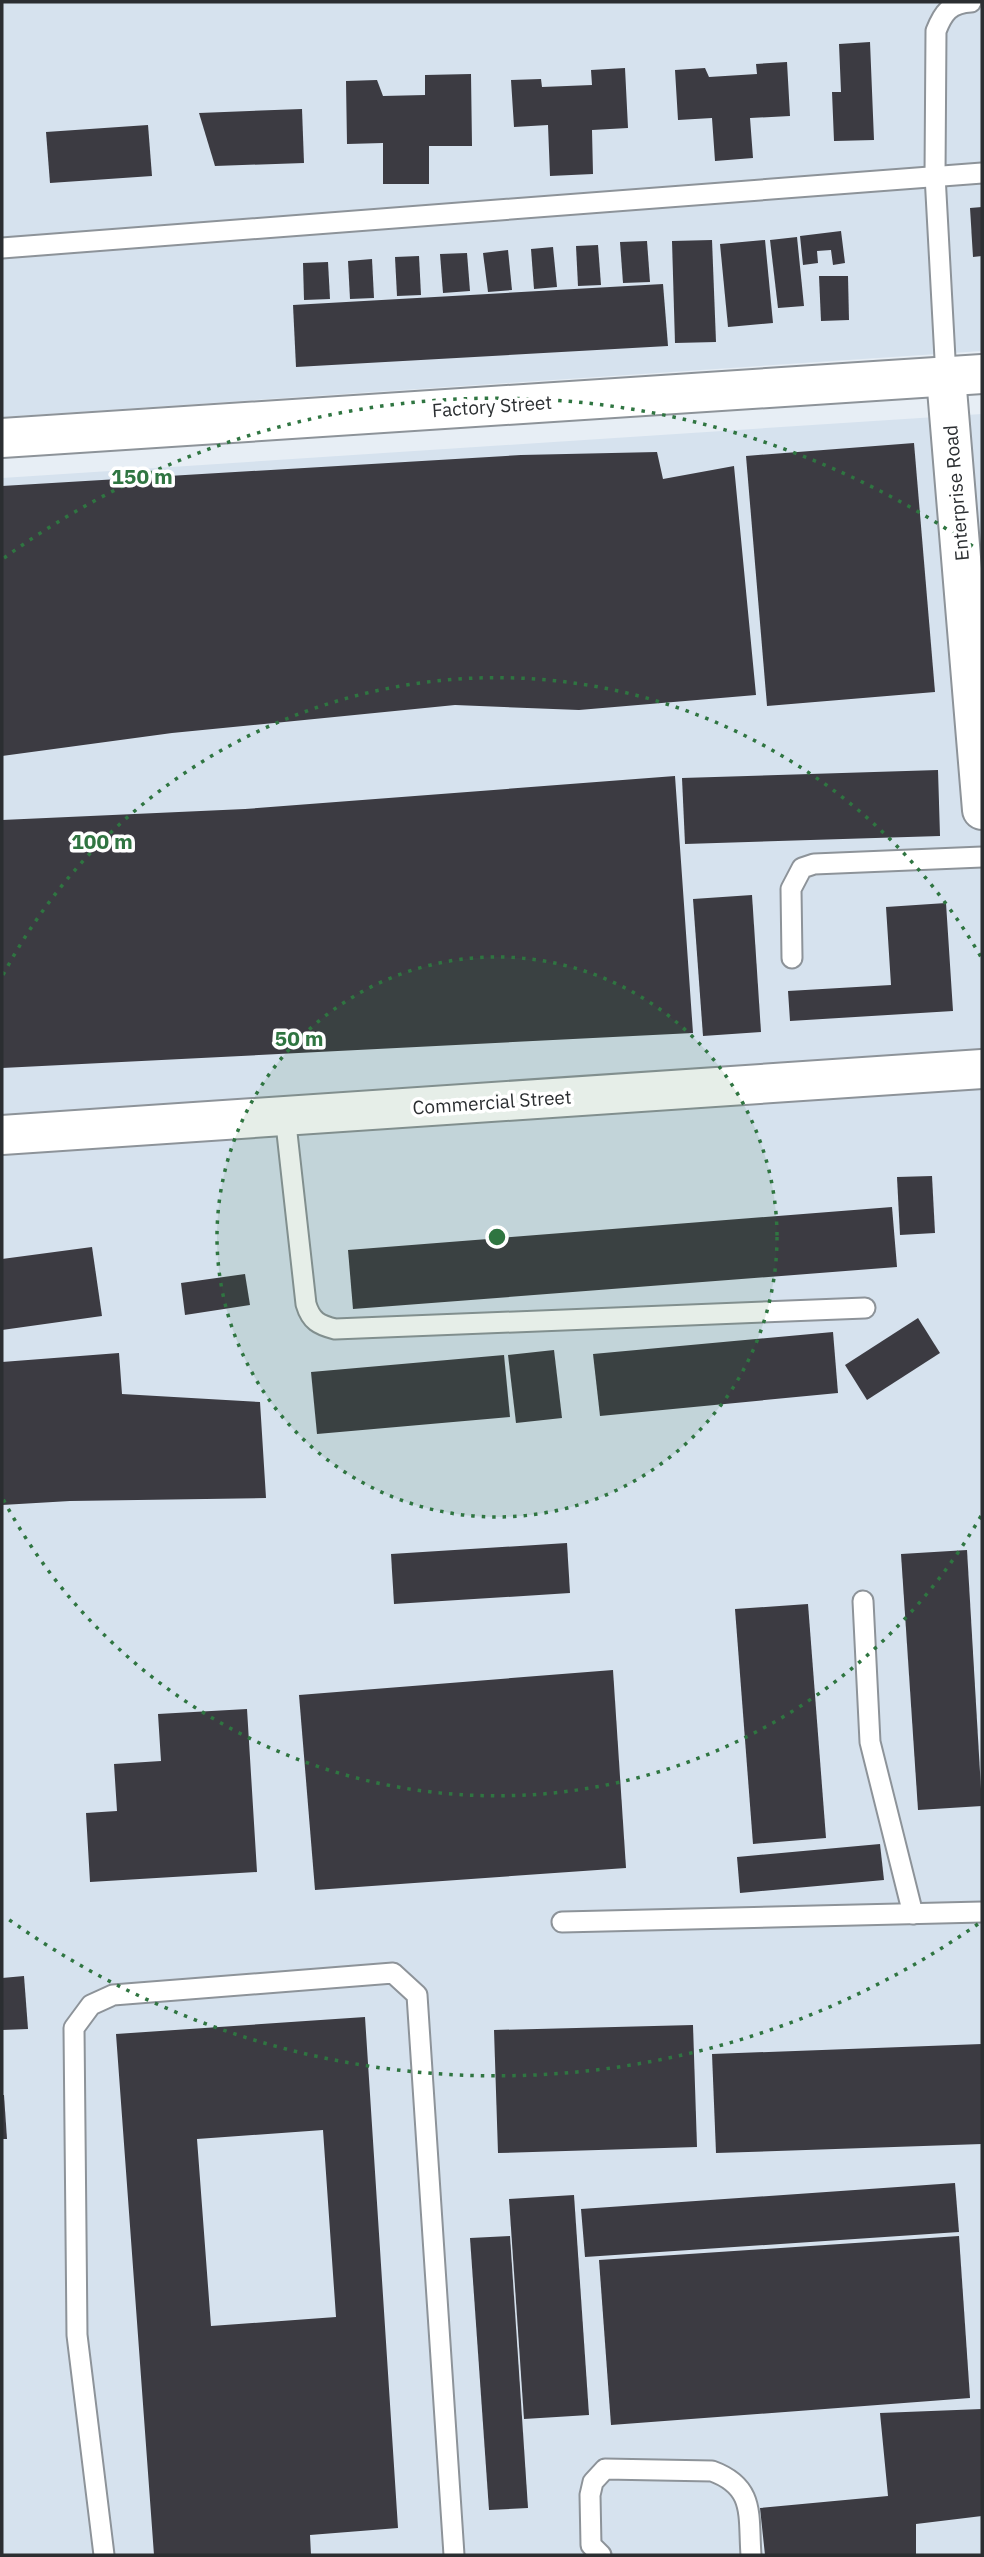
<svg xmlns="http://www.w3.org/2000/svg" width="984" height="2557" font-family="'IBM Plex Sans',sans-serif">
  <rect width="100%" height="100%" fill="#e7eef5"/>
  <g fill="#d6e2ee">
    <polygon points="2,2 982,2 982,351 2,417"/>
    <polygon points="982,414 982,2555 2,2555 2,478"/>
  </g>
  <g fill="#3c3b42" fill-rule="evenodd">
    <polygon points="870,42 874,140 834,141 832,92 841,92 839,44"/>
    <polygon points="787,62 790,116 750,118 753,158 715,161 712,118 678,120 675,70 705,68 709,77 757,74 756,64"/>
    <polygon points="625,68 628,128 592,130 593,174 550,176 548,125 514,127 511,80 541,79 542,87 592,85 591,70"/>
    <polygon points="471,74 472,146 429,146 429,184 383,184 383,143 347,144 346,81 377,80 383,96 425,95 425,75"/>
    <polygon points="302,109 304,163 215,166 199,113"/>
    <polygon points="148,125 152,176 50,183 46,132"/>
    <polygon points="982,207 982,256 973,257 970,208"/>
    <polygon points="841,231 845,263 833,265 831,250 817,251 818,263 803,265 800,236"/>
    <polygon points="797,237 804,306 778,308 770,240"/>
    <polygon points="712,240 716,342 675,343 672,241"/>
    <polygon points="765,240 773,323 728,327 720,244"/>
    <polygon points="647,241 650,282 623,283 620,242"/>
    <polygon points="598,245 601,285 578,286 576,246"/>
    <polygon points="553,247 557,287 534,289 531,249"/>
    <polygon points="508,250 512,290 488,292 483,253"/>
    <polygon points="467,253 470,291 443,293 440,254"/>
    <polygon points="419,256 421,295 397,296 395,257"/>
    <polygon points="372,259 374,298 350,299 348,261"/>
    <polygon points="328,262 330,299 304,300 303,263"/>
    <polygon points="819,276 848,276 849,320 821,321"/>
    <polygon points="663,284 668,346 296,367 293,305"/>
    <polygon points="914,443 935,692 767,706 746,456"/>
    <polygon points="657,452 663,479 734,466 756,695 579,710 455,705 172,733 2,756 2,486 521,455"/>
    <polygon points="938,770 940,836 685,844 682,778"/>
    <polygon points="675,776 693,1033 2,1068 2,820 245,809"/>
    <polygon points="752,895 761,1032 703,1036 693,899"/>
    <polygon points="946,903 953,1011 790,1021 788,991 891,985 886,907"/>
    <polygon points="932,1176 935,1233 900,1235 897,1177"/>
    <polygon points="892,1207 897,1267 353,1309 348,1250"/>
    <polygon points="92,1247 102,1316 2,1330 2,1259"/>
    <polygon points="245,1274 250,1305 185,1315 181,1283"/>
    <polygon points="918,1318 940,1353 867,1400 845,1365"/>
    <polygon points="833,1332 838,1393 600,1416 593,1354"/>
    <polygon points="554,1350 562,1418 516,1423 508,1355"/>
    <polygon points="119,1353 122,1394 260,1402 266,1498 70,1501 2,1505 2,1362"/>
    <polygon points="504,1355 510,1417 317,1434 311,1372"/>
    <polygon points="567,1543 570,1593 394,1604 391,1554"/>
    <polygon points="967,1550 982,1806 918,1810 901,1554"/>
    <polygon points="808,1604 826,1838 753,1844 735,1609"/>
    <polygon points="613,1670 626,1868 315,1890 299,1695"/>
    <polygon points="247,1709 257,1872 90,1882 86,1813 117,1811 114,1764 161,1761 158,1714"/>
    <polygon points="880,1844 884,1880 740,1893 737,1857"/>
    <polygon points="24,1976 28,2029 2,2030 2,1978"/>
    <path d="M 365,2017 L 398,2528 L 310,2535 L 311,2555 L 154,2555 L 116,2034 ZM 323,2130 L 336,2317 L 211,2326 L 197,2139 Z"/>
    <polygon points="693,2025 697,2147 498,2153 494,2030"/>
    <polygon points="982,2044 982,2144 716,2153 712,2054"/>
    <polygon points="2,2095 4,2095 7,2139 2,2139"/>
    <polygon points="955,2183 959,2232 585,2257 581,2209"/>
    <polygon points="574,2195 589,2415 524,2419 509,2199"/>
    <polygon points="510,2236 528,2508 489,2510 470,2238"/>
    <polygon points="959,2236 970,2398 611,2425 599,2260"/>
    <polygon points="982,2409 982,2516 916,2524 916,2555 765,2555 760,2508 888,2496 880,2413"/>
  </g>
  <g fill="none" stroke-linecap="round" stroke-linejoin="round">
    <defs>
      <g id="lane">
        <polyline points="2,248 982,173"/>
        <path d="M 946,377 L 935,175 L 936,31 C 943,13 950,3 971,2"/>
        <polyline points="792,958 791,889 802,868 814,864 982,857"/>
        <path d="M 285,1115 L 306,1304 C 311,1321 319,1325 335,1329 L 865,1308"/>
        <polyline points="863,1601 870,1742 913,1914"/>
        <polyline points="562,1922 982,1912"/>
        <polyline points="104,2555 77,2335 74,2028 91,2005 113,1995 393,1973 417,1995 454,2555"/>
        <path d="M 601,2555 L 591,2545 L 590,2495 L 593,2482 L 605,2469 L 712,2471 C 756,2487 748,2516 751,2555"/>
      </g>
      <g id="street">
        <polyline points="946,377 982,810"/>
        <polyline points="2,438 982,374"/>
      </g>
      <polyline id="secondary" points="2,1135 982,1069"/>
    </defs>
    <use href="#lane" stroke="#8d9399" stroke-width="23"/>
    <use href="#street" stroke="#8d9399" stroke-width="42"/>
    <use href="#secondary" stroke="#8d9399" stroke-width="42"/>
    <use href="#lane" stroke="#fff" stroke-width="19"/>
    <use href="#street" stroke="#fff" stroke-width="38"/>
    <use href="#secondary" stroke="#fff" stroke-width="38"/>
  </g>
  <circle cx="497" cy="1237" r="280" fill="#2f7541" fill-opacity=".12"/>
  <g fill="none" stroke="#2f7541" stroke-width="3.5" stroke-dasharray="3.5 7">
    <circle cx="497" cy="1237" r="280"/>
    <path d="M981 1516A559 559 0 0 1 3 1499M3 975A559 559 0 0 1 981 957"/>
    <path d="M978 1924A839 839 0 0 1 4 1916M4 558A839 839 0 0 1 978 550"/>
  </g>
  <g text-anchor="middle" stroke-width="7" stroke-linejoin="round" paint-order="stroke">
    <g font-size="19" fill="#2b2e31" stroke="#fff">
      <text transform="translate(492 406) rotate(-4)" y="7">Factory Street</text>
      <text transform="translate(956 493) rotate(-95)" y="7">Enterprise Road</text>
      <text transform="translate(492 1102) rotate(-4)" y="7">Commercial Street</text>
    </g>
  </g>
  <circle cx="497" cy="1237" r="10" fill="#2f7541" stroke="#fff" stroke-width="3.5"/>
  <g font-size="21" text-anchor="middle" font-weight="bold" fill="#2f7541" stroke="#fff" stroke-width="7" stroke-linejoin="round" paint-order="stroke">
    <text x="142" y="484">150 m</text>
    <text x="102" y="849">100 m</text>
    <text x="299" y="1046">50 m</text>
  </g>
  <rect width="984" height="2557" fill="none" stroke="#2b2e31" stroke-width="7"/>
</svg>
